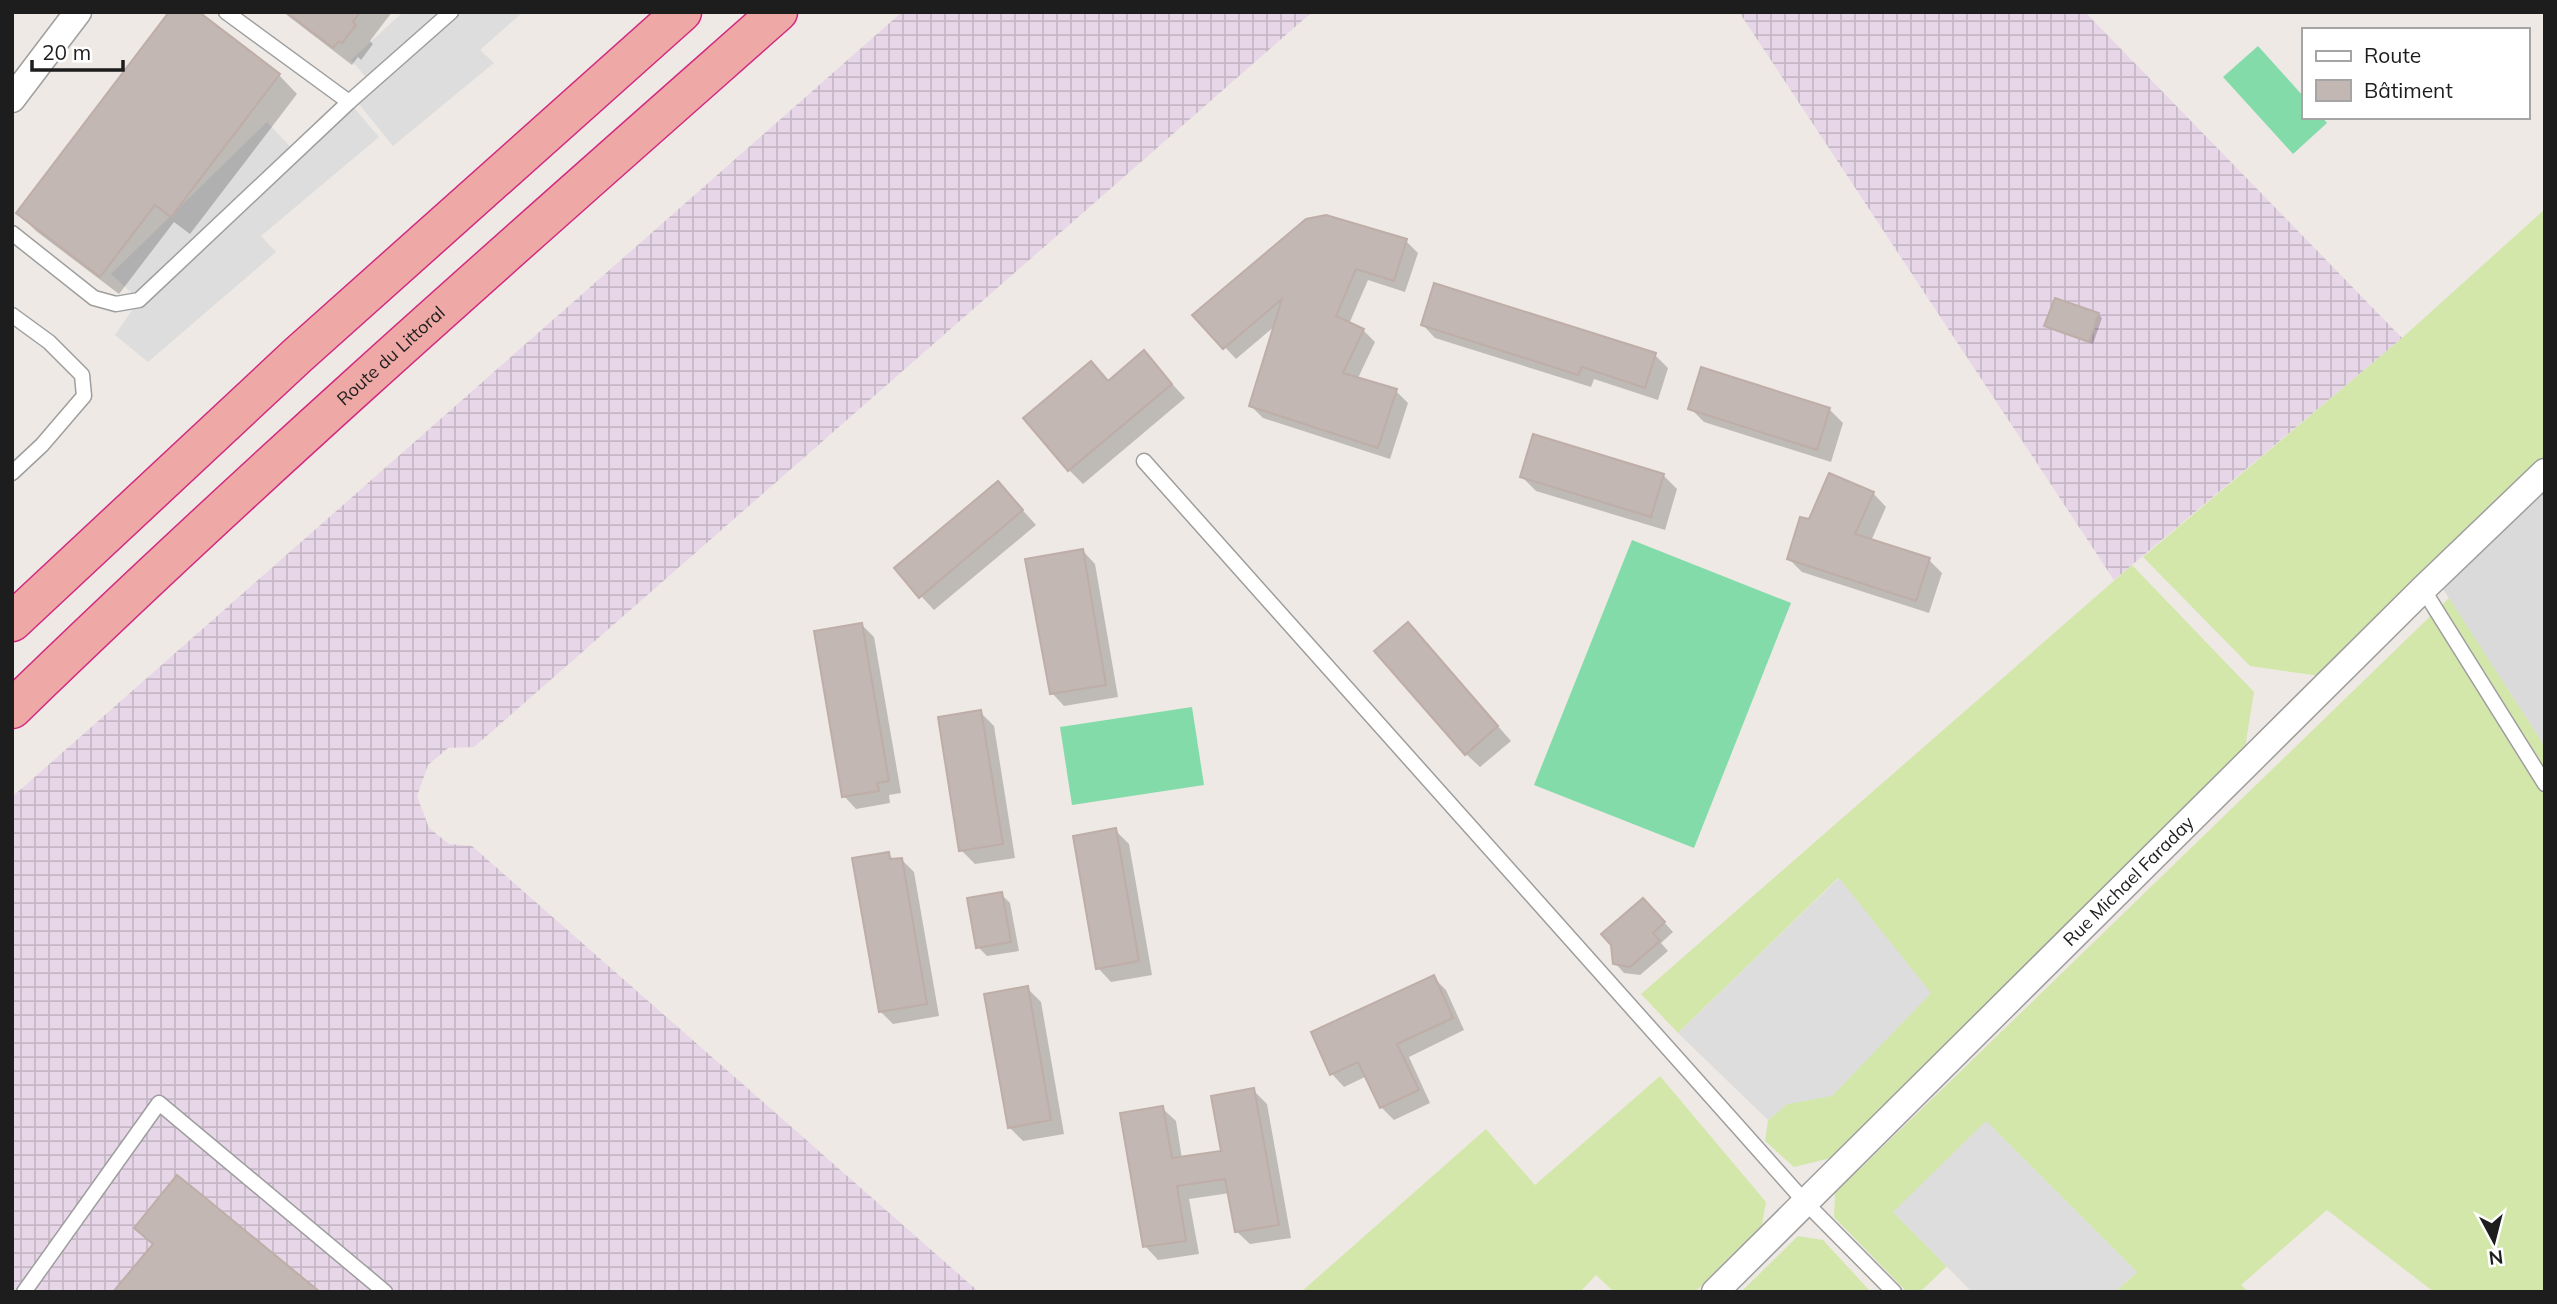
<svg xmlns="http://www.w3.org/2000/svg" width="2557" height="1304" font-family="Mulish,sans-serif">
  <defs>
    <pattern id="industrial-grid" width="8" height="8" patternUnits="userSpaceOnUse" patternTransform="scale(1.75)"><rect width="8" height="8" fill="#e7d6e7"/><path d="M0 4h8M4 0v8" fill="none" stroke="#c6b7c6"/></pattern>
  </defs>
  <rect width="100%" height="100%" fill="#eee9e4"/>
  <polygon fill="#dbdada" points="2545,491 2545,747 2443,589"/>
  <g fill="url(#industrial-grid)">
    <polygon points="902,12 1312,12 474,747 448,748 428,765 417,796 429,828 449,844 472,846 979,1292 12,1292 12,797"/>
    <polygon points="1739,12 2085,12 2402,338 2114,580"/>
  </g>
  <g fill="#d3e7ab">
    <polygon points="2545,209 2545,456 2320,676 2250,666 2143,557 2402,338"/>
    <polygon points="2132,565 2254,692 2244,754 1831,1158 1794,1167 1765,1141 1768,1120 1787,1104 1832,1095 1838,878 1678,1033 1641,994"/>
    <polygon points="2449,598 2545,747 2545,1292 2434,1292 2327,1210 2241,1285 2249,1292 2115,1292 2137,1272 1893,1212 1947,1266 1920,1292 1907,1292 1834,1217 1835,1193"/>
    <polygon points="1660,1076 1766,1202 1762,1225 1695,1292 1614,1292 1596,1275 1580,1292 1301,1292 1486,1129 1535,1185"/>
    <polygon points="1798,1236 1823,1240 1871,1292 1741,1292"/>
  </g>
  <g fill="#84dbaa">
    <polygon points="2258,46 2303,96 2303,117 2322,117 2327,123 2293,154 2223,77"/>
    <polygon points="1632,540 1791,603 1694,848 1534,785"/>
    <polygon points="1192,707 1204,785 1072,805 1060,727"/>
  </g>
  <g fill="#ddd">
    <polygon points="403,12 523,12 480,50 494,63 393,146 354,98 371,83 351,60"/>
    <polygon points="349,102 379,137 261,236 276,252 148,362 115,335 139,300 111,274 267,122 296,153"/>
    <polygon points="1839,878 1931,993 1832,1096 1787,1104 1768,1120 1678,1033"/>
    <polygon points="1986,1121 2137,1272 2115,1292 1972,1292 1893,1212"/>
  </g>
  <g fill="#0003">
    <polygon points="283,12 392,12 370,41 373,44 361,60 358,57 352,65"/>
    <polygon points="279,75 297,94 190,234 174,222 119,294 36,231 18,213"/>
    <polygon points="1406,241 1418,253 1405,292 1368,280 1349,324 1363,330 1375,342 1358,378 1396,391 1408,403 1390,459 1263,418 1251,406 1275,326 1236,359 1195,315"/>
    <polygon points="1435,286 1655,355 1668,368 1658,400 1594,379 1591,387 1435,338 1423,325"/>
    <polygon points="2098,314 2102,318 2093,344 2050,329 2046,325"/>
    <polygon points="1144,353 1185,398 1083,484 1069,470 1109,382"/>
    <polygon points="1690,408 1829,409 1843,423 1831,462 1704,422"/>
    <polygon points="1663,475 1677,489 1665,530 1536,491 1522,477"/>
    <polygon points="998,483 1036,525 934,610 921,596"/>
    <polygon points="1873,493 1886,507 1871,541 1929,560 1942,573 1929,613 1802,572 1789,559 1810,521"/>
    <polygon points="1083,551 1095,564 1118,697 1064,706 1052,693"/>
    <polygon points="862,625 874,637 901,793 889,795 890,803 856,809 844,796"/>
    <polygon points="1421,638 1511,741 1480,767 1466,754"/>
    <polygon points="980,712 994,726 1015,858 975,864 961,850"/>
    <polygon points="1115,830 1129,844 1152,975 1111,982 1098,968"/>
    <polygon points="888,854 895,861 901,859 914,872 939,1016 893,1024 880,1011"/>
    <polygon points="1001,894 1010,903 1019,951 987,956 978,947"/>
    <polygon points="1652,909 1673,932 1661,943 1668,951 1640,975 1624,973 1615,963"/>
    <polygon points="1433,977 1446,990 1464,1030 1409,1057 1430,1103 1394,1120 1381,1107 1367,1076 1344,1087 1332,1074"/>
    <polygon points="1027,988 1041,1002 1064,1134 1023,1141 1009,1127"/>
    <polygon points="1253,1090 1267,1104 1291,1238 1250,1244 1236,1231 1230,1193 1189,1199 1199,1254 1158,1260 1145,1246 1162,1108 1176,1121 1182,1159 1223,1152"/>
  </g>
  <g fill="#c2b7b3" stroke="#bfada7" stroke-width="2">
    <polygon points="169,12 199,12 280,74 171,217 155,205 100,277 16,213"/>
    <polygon points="286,12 360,12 353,22 356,25 342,43 339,41 333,48"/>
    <polygon points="1326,215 1407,239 1394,281 1356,269 1336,316 1364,329 1343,373 1397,389 1378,448 1249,406 1282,299 1223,349 1192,315 1306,219"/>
    <polygon points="1434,283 1656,353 1645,388 1582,367 1578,375 1421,325"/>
    <polygon points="2055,298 2099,313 2089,342 2044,326"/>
    <polygon points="1144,350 1172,384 1068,471 1023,418 1091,361 1108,381"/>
    <polygon points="1701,367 1830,408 1817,450 1688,409"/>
    <polygon points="1533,434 1664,474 1651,517 1520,477"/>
    <polygon points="1829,473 1874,492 1855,534 1930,558 1916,601 1787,559 1800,517 1809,519"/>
    <polygon points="998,481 1023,510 919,598 894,568"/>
    <polygon points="1083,549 1106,685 1050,694 1025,559"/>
    <polygon points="1408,622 1498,726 1465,755 1374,651"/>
    <polygon points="862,623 889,781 877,783 879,791 842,797 814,631"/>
    <polygon points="981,710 1003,844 959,851 938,717"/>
    <polygon points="1116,828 1139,961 1096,969 1073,836"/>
    <polygon points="889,852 890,859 902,858 927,1004 879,1012 852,858"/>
    <polygon points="1002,892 1011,942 976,948 967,898"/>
    <polygon points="1643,898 1665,922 1653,933 1660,941 1630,967 1613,964 1611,945 1601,934"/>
    <polygon points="1434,975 1453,1018 1397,1044 1419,1090 1380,1108 1358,1062 1330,1075 1311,1032"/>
    <polygon points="1028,986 1051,1120 1008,1128 984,994"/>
    <polygon points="1254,1088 1279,1225 1235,1232 1225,1179 1177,1186 1186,1241 1143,1247 1120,1113 1163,1106 1172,1158 1221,1151 1211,1096"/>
    <polygon points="177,1175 197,1191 320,1292 113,1292 153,1244 134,1228"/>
  </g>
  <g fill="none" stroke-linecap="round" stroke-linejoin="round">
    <defs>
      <g id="service">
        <polyline points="226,12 349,102"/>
        <polyline points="12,233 94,298 116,304 139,300 349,102 451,12"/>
        <polyline points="12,315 49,342 82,375 84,396 42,445 12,473"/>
        <polyline points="1144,461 1741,1130 1805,1202 1894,1292"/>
        <polyline points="2423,589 2545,784"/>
        <polyline points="24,1292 159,1103 385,1292"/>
      </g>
      <g id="minor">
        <polyline points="12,99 78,12"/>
        <path id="s1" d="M 1715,1292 L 2423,589 L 2545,472"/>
      </g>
      <g id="trunk">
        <polyline points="12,622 298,355 682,12"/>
        <path id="s2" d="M 12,709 C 260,468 519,241 778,12"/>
      </g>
    </defs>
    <use href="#service" stroke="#9e9e9e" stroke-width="17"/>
    <use href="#minor" stroke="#9e9e9e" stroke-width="29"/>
    <use href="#trunk" stroke="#d22b81" stroke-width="41"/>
    <use href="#service" stroke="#fff" stroke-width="14"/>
    <use href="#minor" stroke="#fff" stroke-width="26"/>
    <use href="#trunk" stroke="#eea8a6" stroke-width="38"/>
  </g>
  <g text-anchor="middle" stroke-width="5" stroke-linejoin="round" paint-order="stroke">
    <g font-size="18" fill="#1d1d1d" stroke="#fff">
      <text dy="6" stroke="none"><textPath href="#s2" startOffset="518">Route du Littoral</textPath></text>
      <text dy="6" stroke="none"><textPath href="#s1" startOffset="583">Rue Michael Faraday</textPath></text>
    </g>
  </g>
  <rect width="2557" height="1304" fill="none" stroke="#1d1d1d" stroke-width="28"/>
  <rect x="2302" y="28" width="228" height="91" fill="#ffffff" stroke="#a5a5a5" stroke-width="2"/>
  <rect x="2316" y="51" width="35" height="10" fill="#ffffff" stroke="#a5a5a5" stroke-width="2"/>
  <text x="2364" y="63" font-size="21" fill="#1d1d1d">Route</text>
  <rect x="2316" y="80" width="35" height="21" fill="#c2b7b3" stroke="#a5a5a5" stroke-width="2"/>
  <text x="2364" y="98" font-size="21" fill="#1d1d1d">Bâtiment</text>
  <g transform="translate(2494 1241) rotate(173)" stroke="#ffffff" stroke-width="5" paint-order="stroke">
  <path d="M0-5L12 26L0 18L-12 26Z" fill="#1d1d1d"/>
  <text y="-10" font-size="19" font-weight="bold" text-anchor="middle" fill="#1d1d1d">N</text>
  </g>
  <path d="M32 60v10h91v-10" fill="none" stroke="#1d1d1d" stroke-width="3.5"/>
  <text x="42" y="60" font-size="21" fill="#1d1d1d" stroke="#ffffff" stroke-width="5" paint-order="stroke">20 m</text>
</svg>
